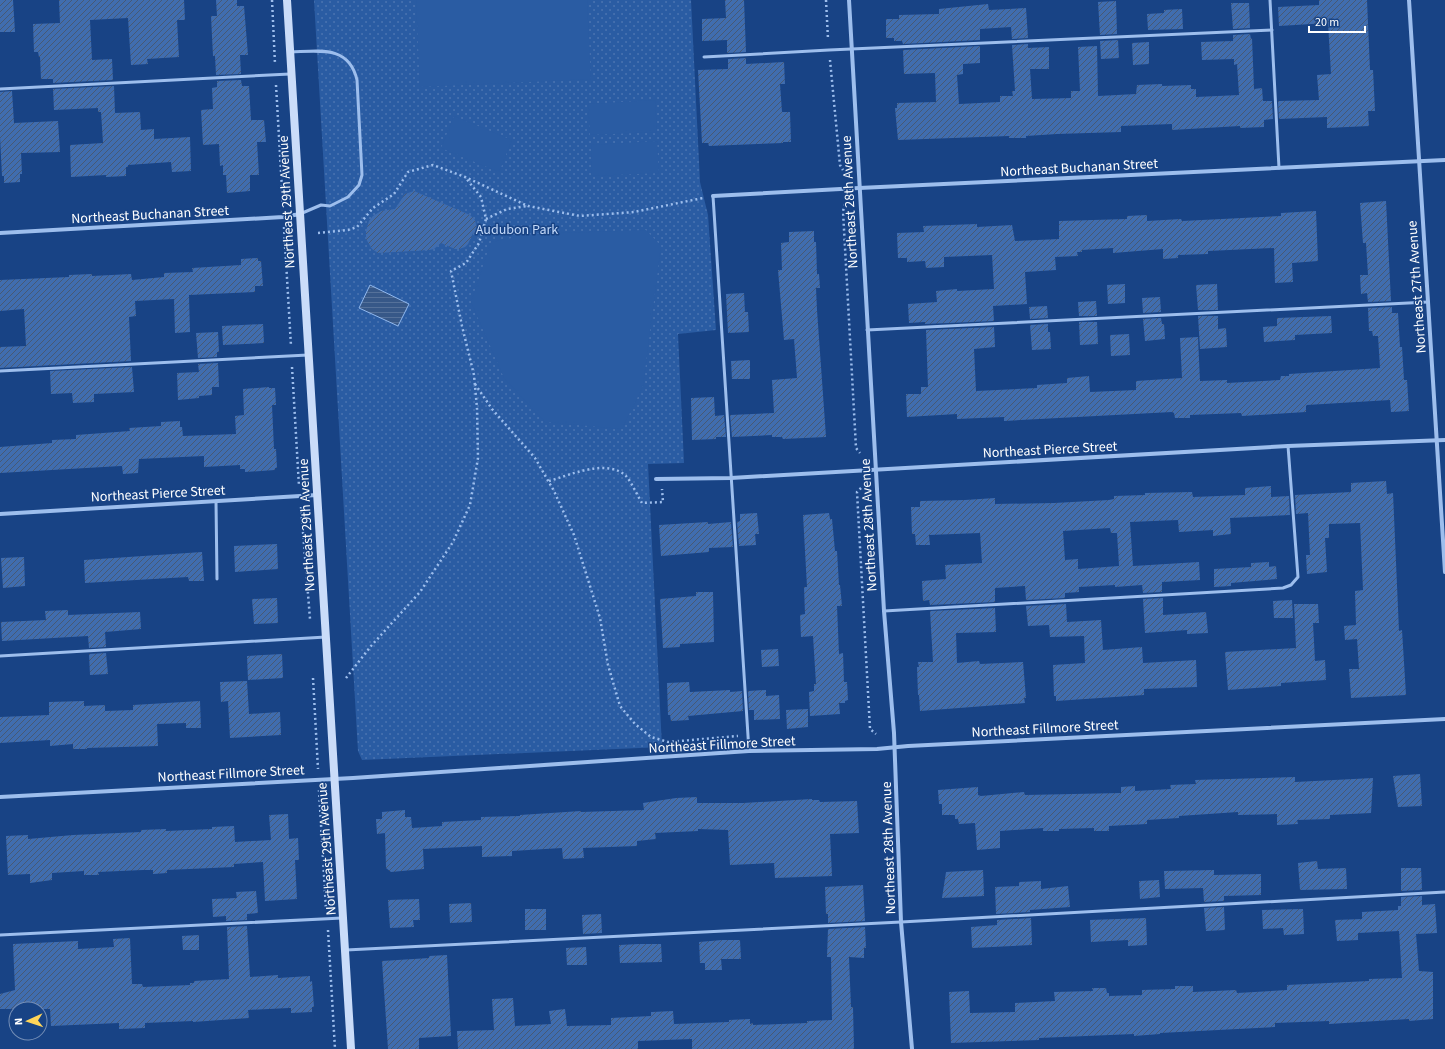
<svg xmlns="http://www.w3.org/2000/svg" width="1445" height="1049" font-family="'Source Sans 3',sans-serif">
  <defs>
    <pattern id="park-dots" width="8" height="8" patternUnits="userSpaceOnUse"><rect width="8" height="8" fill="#2a5ca3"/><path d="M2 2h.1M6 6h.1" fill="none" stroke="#4a74b1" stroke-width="1.8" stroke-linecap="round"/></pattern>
    <pattern id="water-rules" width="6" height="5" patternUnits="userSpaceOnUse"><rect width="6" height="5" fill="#375888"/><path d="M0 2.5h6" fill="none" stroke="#55719a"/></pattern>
    <pattern id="building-hatch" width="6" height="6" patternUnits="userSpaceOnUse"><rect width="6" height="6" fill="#406daf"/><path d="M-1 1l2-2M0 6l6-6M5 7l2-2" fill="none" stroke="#475974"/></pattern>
  </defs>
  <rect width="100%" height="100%" fill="#184385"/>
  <polygon fill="url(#park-dots)" points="314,0 691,0 700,182 708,215 716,330 678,334 684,463 648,464 662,747 362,760 358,751"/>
  <g fill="#2a5ca3">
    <polygon points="416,0 587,0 591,79 420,87"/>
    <polygon points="655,100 657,132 590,135 588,104"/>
    <polygon points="454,116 512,140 499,172 441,148"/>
    <polygon points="657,141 659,173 592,176 591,145"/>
    <polygon points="646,230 661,246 643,386 622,429 545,422 504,378 471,302 491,242 533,234"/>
  </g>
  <polygon fill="url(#water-rules)" stroke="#90b8ef" points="370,285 409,304 398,326 359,308"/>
  <g fill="url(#building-hatch)" fill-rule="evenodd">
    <polygon points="0,0 13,0 15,32 0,32"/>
    <polygon points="59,0 184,0 185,20 177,20 179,57 147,59 148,64 131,65 128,18 90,20 92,60 112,59 113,80 53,83 53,79 41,79 40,57 39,57 38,52 34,52 33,24 60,23"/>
    <polygon points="216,0 237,0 237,6 244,6 248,55 240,55 241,74 216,75 215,56 213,56 211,16 217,16"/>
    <polygon points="725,0 744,0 746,52 727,53 727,40 702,41 702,19 726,18"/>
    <polygon points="1319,0 1367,0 1370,70 1373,70 1375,111 1368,111 1369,126 1327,128 1327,117 1279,119 1278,101 1319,100 1317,75 1331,74 1328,23 1279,26 1278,7 1319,5"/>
    <polygon points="1116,1 1117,34 1100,35 1098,2"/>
    <polygon points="1231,3 1249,3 1250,28 1233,29"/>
    <polygon points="988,4 989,10 1026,8 1028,38 1012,39 1011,27 980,29 980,40 903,44 902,41 894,41 894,38 886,38 886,19 899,19 899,15 939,14 939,9"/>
    <polygon points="1182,9 1183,29 1148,30 1147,14 1164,13 1164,10"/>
    <polygon points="1250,34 1251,39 1252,38 1254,89 1262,88 1263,101 1272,101 1273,119 1264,120 1264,127 1240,128 1240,126 1172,130 1172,124 1121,126 1121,132 1057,134 1026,136 1026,138 1009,138 1009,136 898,140 895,108 897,108 897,103 936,102 935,73 904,74 903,50 980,46 980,63 963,64 963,74 957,75 959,104 1000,102 1000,96 1013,96 1012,91 1015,91 1012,45 1028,44 1028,48 1049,47 1049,69 1030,69 1032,99 1071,98 1071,91 1080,91 1078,47 1097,46 1098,96 1136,94 1137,85 1162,84 1162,86 1191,85 1191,89 1196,89 1196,97 1239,95 1237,64 1234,65 1234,59 1202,60 1201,42 1233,41 1233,35"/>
    <polygon points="1118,40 1119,58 1101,59 1100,41"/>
    <polygon points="1149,42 1149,64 1133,65 1132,43"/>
    <polygon points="746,58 746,64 784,62 785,84 780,84 782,112 790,112 791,142 783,142 783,143 709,146 708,143 702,143 698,70 728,69 728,59"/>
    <polygon points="241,80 242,86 249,86 251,120 264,120 266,142 257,142 259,175 250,175 250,191 227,193 226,175 223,175 223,165 220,166 219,144 203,145 201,110 213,109 212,88 217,87 217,81"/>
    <polygon points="114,86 115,113 140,112 141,130 154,129 154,139 190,137 191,171 172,172 171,162 128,165 128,167 126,167 126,176 106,177 106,175 71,177 70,145 103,143 101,112 98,112 98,108 54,110 53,89"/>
    <polygon points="12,91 14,123 58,121 60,152 21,153 22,174 20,174 20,182 4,183 4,176 2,176 0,137 0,92"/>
    <polygon points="414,191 470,215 475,220 478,234 473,233 468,244 465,247 459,249 455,249 441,243 434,249 429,250 378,253 372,249 366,239 366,231 369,221 373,216 381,211 395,209 405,194"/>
    <polygon points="1386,201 1391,301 1368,302 1367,293 1361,294 1360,275 1368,275 1366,243 1363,243 1360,203"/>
    <polygon points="1316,211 1318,261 1292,263 1293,282 1275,283 1274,248 1208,251 1208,254 1178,255 1178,258 1163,259 1163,249 1113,253 1113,248 1082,250 1082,252 1077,252 1078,256 1055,257 1056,270 1025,272 1027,304 993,306 994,321 925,324 925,322 909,323 908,304 937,302 936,291 957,289 957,291 994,289 992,255 944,257 944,267 926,268 925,261 907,262 907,258 898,258 897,233 924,232 923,226 977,224 977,227 1012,225 1015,241 1059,239 1059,221 1127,219 1127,216 1147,215 1147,221 1181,219 1182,221 1281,216 1281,213"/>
    <polygon points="814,231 814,242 816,242 817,274 819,274 820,288 816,288 817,310 826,437 783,439 782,437 772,437 772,435 732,437 730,415 774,413 772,380 797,378 794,339 784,340 778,270 782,270 781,243 789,242 789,232"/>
    <polygon points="258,258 258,261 261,261 263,286 255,286 255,292 189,295 190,332 175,333 174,299 135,301 136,316 129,317 131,361 0,368 0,347 26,346 24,309 0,311 0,280 69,277 69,275 92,274 92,276 131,274 132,280 164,277 164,273 193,272 192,268 241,265 241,259"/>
    <polygon points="1125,284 1125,303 1108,304 1107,285"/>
    <polygon points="1217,284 1218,310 1198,310 1196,285"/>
    <polygon points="744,293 745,312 748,312 749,332 728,333 726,294"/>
    <polygon points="1160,297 1161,312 1143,313 1142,298"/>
    <polygon points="1096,301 1097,316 1079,316 1078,302"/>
    <polygon points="1047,306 1048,318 1030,319 1029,307"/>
    <polygon points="1392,307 1392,313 1398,313 1400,347 1402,347 1404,380 1407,380 1409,411 1391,412 1390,400 1307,405 1306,406 1306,412 1242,416 1241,413 1190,415 1190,418 1175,418 1174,413 1172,412 1004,421 1004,417 957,419 957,414 907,417 906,394 921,394 921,387 928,387 926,330 994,327 995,347 974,349 976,391 1037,388 1037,385 1067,383 1067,378 1089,376 1090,392 1136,390 1136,381 1182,378 1180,338 1198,337 1200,381 1227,380 1227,383 1280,380 1281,376 1289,376 1289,374 1380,368 1378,336 1373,336 1372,331 1369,331 1368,308"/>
    <polygon points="1198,316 1218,316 1218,329 1226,328 1227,347 1200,349"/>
    <polygon points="1331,316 1332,333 1295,335 1295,340 1264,342 1263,327 1277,326 1277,318"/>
    <polygon points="1161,318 1162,324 1164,324 1165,339 1145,341 1143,319"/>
    <polygon points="1079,322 1097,322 1098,344 1080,345"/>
    <polygon points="263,324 264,343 223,345 222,326"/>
    <polygon points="1048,324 1048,332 1050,332 1051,349 1032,350 1030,325"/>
    <polygon points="218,332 219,352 217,352 217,357 198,358 196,333"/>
    <polygon points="1129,334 1130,355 1111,356 1110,335"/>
    <polygon points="750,360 750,379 732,379 731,361"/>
    <polygon points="218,363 219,387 212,387 212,395 199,396 199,398 178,400 177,373 199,372 198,364"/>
    <polygon points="132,367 134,392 94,394 94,402 73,403 72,393 51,394 50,371"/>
    <polygon points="269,387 269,388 275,388 276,405 272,405 274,449 276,449 277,468 275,468 275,470 245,472 245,469 240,469 240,465 204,467 204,456 139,459 138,473 123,474 122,466 121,466 0,473 0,447 52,443 52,440 76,439 76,435 130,431 129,428 161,426 161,422 180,421 180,427 182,427 183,436 236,434 235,416 244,415 243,389"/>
    <polygon points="714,397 715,416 724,415 726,437 716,437 716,439 692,440 691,398"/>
    <polygon points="1386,481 1387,494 1393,493 1399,631 1402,630 1406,695 1351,698 1349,669 1359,669 1357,639 1345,640 1344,626 1356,625 1355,591 1363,590 1360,523 1329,524 1329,538 1325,538 1327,572 1307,574 1306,555 1310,555 1308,513 1296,514 1295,495 1351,492 1351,483"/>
    <path d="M 1271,486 L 1271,497 L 1289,496 L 1290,515 L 1230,518 L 1231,534 L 1213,536 L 1213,530 L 1179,532 L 1178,520 L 1130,522 L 1133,566 L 1199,562 L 1200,580 L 1162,582 L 1162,592 L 1143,593 L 1142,585 L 1115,587 L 1115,585 L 1079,587 L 1079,592 L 1065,593 L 1065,598 L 1026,600 L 1025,586 L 995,588 L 995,602 L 930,605 L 929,600 L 923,601 L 922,581 L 946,579 L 945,565 L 982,563 L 980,533 L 929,535 L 930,545 L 916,545 L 915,534 L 912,534 L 911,507 L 920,507 L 920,501 L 965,500 L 995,498 L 995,504 L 1054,503 L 1109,500 L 1114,499 L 1114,496 L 1145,495 L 1145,493 L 1192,492 L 1193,497 L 1245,495 L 1245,488 ZM 1110,528 L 1111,533 L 1117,533 L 1119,566 L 1078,569 L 1078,559 L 1065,560 L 1063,531 Z"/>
    <polygon points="757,513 759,534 755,534 756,545 739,546 737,522 740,521 740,514"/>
    <polygon points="829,513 830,519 832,519 835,551 837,551 839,585 840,585 842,606 837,606 839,654 843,653 844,682 847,682 848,700 845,701 845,703 839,703 840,714 810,716 809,692 814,691 814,684 816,684 813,636 801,637 800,615 805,614 804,587 807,587 803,515"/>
    <polygon points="708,522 708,524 731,522 733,547 709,548 709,552 661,556 659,525"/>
    <polygon points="277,544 278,569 235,572 234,546"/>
    <polygon points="202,552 204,581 189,581 188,577 85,583 84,560"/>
    <polygon points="24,557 25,586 3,588 1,558"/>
    <polygon points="1269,562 1269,567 1276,566 1277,579 1231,583 1231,586 1214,587 1214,569 1251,567 1251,563"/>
    <polygon points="696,592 713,592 714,642 680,644 680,647 663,648 660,599 696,596"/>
    <polygon points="277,598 278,623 254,624 252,599"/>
    <polygon points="1163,598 1163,615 1206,612 1208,633 1187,634 1187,630 1145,633 1143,599"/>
    <polygon points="1292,600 1293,618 1274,618 1273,601"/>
    <polygon points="1066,604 1067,622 1101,620 1103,650 1142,647 1143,663 1196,660 1197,687 1144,689 1144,695 1056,701 1056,696 1054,696 1053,665 1085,663 1084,636 1050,637 1049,625 1028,626 1026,606"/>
    <polygon points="1294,604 1318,604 1319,623 1313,623 1315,661 1325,660 1326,680 1281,683 1281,686 1228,690 1225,652 1296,648"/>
    <polygon points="995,608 996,632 956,633 957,663 979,661 980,664 1023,662 1026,698 1024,698 1025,703 920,711 919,695 918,695 917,667 919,667 918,662 933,662 930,611"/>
    <polygon points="68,610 68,615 140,612 141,629 105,632 106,647 89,648 88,636 2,641 1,622 46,620 45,611"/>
    <polygon points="778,649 779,666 762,667 761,650"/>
    <polygon points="106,653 108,674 90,675 89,654"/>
    <polygon points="282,654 283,678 248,680 247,656"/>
    <polygon points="247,681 249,714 280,712 281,735 230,738 228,701 221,702 220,682"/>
    <polygon points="689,682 690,692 730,690 730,692 742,691 743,711 688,716 689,720 671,721 670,715 668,715 667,683"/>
    <polygon points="766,690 766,696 779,695 780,719 754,720 754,710 749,710 748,691"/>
    <polygon points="84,701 84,706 105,705 105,711 133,710 133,705 200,701 201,728 186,728 186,723 157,724 158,746 87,748 87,749 73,749 73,744 50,746 50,740 0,743 0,717 49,715 49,702"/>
    <polygon points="808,709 808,727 787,729 786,710"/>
    <polygon points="1420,774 1422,806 1398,807 1393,776"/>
    <polygon points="1295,777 1295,782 1373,778 1371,813 1330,815 1330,819 1297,820 1298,824 1277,825 1277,814 1238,815 1238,812 1179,816 1179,818 1147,820 1147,824 1109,826 1109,831 1094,831 1094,828 1059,829 1059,831 1043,831 1043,828 1000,831 1000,848 977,850 975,823 959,824 958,819 955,819 955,815 942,815 942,804 939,804 938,790 978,787 978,795 981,796 1024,792 1025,795 1121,793 1121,787 1135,786 1135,791 1171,789 1170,785 1196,784 1195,780"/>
    <polygon points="697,797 697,803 743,803 812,799 812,800 819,800 820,802 857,801 859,833 830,834 832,876 775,878 774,863 730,865 728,830 698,829 698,831 655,833 656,839 637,841 637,846 583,848 584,858 563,859 562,848 512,851 512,856 482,857 482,846 423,849 424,869 391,872 386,868 385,833 377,834 376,819 382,819 382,812 405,810 405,817 411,817 412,828 442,826 442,822 481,820 481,817 520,816 520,815 581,811 581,812 644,810 643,803 676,798"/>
    <polygon points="288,814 289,839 298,838 299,860 295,860 297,899 265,901 263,862 234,864 234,867 167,870 167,873 153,874 153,870 143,870 98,872 99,875 84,875 84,871 52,873 52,880 30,883 30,874 8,875 6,836 28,835 28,839 73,835 141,832 141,830 166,829 166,831 212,829 212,827 234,826 235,842 271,840 269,815"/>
    <polygon points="1317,861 1318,869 1346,868 1347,889 1300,890 1298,863"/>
    <polygon points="1401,868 1421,868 1422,890 1401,891"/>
    <polygon points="983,870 984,896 942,898 946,872"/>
    <polygon points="1214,870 1214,875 1261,874 1261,895 1224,896 1224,901 1204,902 1203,888 1165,889 1164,871"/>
    <polygon points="1159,880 1160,897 1140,899 1139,881"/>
    <polygon points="1041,881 1041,889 1068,886 1070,907 1030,910 1030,912 996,914 995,887 1019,886 1019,882"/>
    <polygon points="863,885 865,921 828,923 828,914 826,914 825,887"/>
    <polygon points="256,891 258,913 247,914 247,920 226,921 226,916 213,917 212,899 237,898 236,892"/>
    <polygon points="1422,896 1422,905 1435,904 1437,933 1416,934 1419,971 1433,972 1433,1019 1409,1021 1409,1019 1329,1024 1329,1021 1275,1023 1275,1027 1160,1033 1160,1034 1134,1036 1134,1034 1039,1038 1039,1040 951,1043 949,992 969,991 970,1013 1015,1012 1015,1003 1055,1001 1054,992 1093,991 1092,988 1106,988 1107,993 1109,993 1109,996 1142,995 1142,990 1175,989 1175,986 1193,986 1193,992 1236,990 1237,993 1287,990 1287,985 1369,981 1369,979 1402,978 1399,931 1358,933 1358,940 1337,941 1335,920 1362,919 1362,912 1398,910 1398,906 1401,906 1401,897"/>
    <polygon points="419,899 420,920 413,920 414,927 390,928 388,900"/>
    <polygon points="471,903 472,922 450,923 449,904"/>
    <polygon points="1224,907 1225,930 1206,931 1204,908"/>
    <rect x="525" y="909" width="21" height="21"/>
    <polygon points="1303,909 1304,934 1284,935 1283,928 1263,929 1262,910"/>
    <polygon points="601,914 602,933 583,934 582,915"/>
    <polygon points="1031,918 1032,945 972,948 971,927 997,925 997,920"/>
    <polygon points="1146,918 1147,945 1128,946 1128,940 1091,942 1090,920"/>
    <polygon points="247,926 250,977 278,975 278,978 310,976 310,982 312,981 314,1007 312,1007 312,1012 291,1013 291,1008 289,1008 248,1010 249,1018 193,1022 193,1021 145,1023 145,1028 119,1029 119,1023 51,1026 50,1009 0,1009 0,994 15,990 13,944 78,941 78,949 114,947 113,939 130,938 132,984 142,984 143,987 190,985 190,983 194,983 194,981 229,979 227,927"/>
    <polygon points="865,927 866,948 864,948 864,958 849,957 851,1007 853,1007 854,1049 692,1049 692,1039 638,1041 638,1049 458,1049 457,1031 494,1030 492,999 513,998 515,1026 551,1024 549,1011 565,1009 567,1026 611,1025 611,1018 651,1016 651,1012 652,1012 673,1011 674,1024 729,1022 729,1020 750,1019 750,1024 753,1023 753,1025 807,1023 807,1021 832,1020 831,957 827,957 828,929"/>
    <polygon points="199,935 199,950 183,950 182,936"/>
    <polygon points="722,940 740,940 741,959 721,959 722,970 705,970 705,963 700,963 699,942"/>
    <polygon points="639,944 661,944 662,962 620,963 619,945"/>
    <polygon points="586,947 587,965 567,965 566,948"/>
    <polygon points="447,955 451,1036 419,1038 419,1049 388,1049 382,961 429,958 429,956"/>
  </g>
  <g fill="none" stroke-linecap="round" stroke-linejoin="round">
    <g stroke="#9dbeed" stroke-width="2.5" stroke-dasharray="2 3" stroke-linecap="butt">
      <polyline points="272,0 275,64"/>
      <polyline points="826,0 828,39"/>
      <polyline points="830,60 840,165 843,170"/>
      <polyline points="276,85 283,206"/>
      <polyline points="845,204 843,211 856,448 860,453"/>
      <polyline points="486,219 507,209 527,206"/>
      <polyline points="284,227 291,346"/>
      <polyline points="318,233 348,230 357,227 373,208 394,194 408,172 433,165 465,177 528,206 580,216 634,212 703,198"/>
      <polyline points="292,367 299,486"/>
      <polyline points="475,384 492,409 535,458 554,491 574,535 600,618 608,665 620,706 635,724 651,737 668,742 738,736"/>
      <path d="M 549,481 C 570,475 607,458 626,476 C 632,483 637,495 642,503 L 663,502 L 662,489"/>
      <polyline points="861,488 857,492 870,729 876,734"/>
      <polyline points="301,507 310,619"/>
      <polyline points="313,678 318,769"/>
      <polyline points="346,678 371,646 420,592 453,542 470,505 478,458 477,408 474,375 462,326 451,271 466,263 479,243 486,219 481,197 465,177"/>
      <polyline points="319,790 326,909"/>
      <polyline points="328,930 335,1049"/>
    </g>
    <g stroke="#9dbeed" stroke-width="3">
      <polyline points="1270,0 1279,168"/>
      <path d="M 291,52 C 319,51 349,45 357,80 L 362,175 L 359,185 L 348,197 L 330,206 L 321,205 L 300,214"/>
      <polyline points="704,57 829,50 1272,30"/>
      <polyline points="0,89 290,74"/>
      <polyline points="713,196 749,751"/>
      <polyline points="867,330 1428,302"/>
      <polyline points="0,371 308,355"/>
      <polyline points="216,501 217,579"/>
      <polyline points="884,611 1283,588 1291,585 1298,577 1288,446"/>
      <polyline points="0,656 326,637"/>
      <polyline points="0,935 342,918"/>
      <polyline points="346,950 901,922 1445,892"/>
    </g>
    <g stroke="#9dbeed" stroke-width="4">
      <polyline points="849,0 884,611 894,733 901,922 912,1049"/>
      <polyline points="1409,0 1445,572"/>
      <polyline points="713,196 859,188 1445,160"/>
      <polyline points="0,233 283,217 300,214"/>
      <polyline points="656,479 731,478 1288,446 1445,440"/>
      <polyline points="0,514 317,495"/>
      <polyline points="0,797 353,778 749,751 877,749 908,746 1445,719"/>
    </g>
    <polyline stroke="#cadcf9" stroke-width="8" points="287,0 351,1049"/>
  </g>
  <g text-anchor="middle" stroke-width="3" stroke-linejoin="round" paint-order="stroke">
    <g font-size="14" fill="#fff" stroke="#184385">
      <text transform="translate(1079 167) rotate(-3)" y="5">Northeast Buchanan Street</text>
      <text transform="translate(286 202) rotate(-93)" y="5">Northeast 29th Avenue</text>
      <text transform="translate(849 202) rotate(-93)" y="5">Northeast 28th Avenue</text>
      <text transform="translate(150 214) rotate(-3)" y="5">Northeast Buchanan Street</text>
      <text transform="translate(1416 287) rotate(-94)" y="5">Northeast 27th Avenue</text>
      <text transform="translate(1050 449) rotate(-3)" y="5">Northeast Pierce Street</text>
      <text transform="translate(158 493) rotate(-3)" y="5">Northeast Pierce Street</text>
      <text transform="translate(306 525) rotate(-93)" y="5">Northeast 29th Avenue</text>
      <text transform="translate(868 525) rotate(-93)" y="5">Northeast 28th Avenue</text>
      <text transform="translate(1045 728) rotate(-3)" y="5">Northeast Fillmore Street</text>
      <text transform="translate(722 744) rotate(-3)" y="5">Northeast Fillmore Street</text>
      <text transform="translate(231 773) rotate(-3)" y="5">Northeast Fillmore Street</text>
      <text transform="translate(888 848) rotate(-92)" y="5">Northeast 28th Avenue</text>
      <text transform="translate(326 849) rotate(-94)" y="5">Northeast 29th Avenue</text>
    </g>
    <g font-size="14" fill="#c3d9f9" stroke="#184385">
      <text x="517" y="234">Audubon Park</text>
    </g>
  </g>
  <g transform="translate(28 1021) rotate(267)"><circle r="19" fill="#184385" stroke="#748eb6"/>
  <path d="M0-3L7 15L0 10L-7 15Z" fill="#ffd559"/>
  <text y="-6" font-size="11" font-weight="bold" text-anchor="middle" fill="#ffffff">N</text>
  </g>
  <path d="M1309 26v6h56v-6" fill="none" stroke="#ffffff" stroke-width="2"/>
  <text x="1315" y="26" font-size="12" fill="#ffffff" stroke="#184385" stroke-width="3" paint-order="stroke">20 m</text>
</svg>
